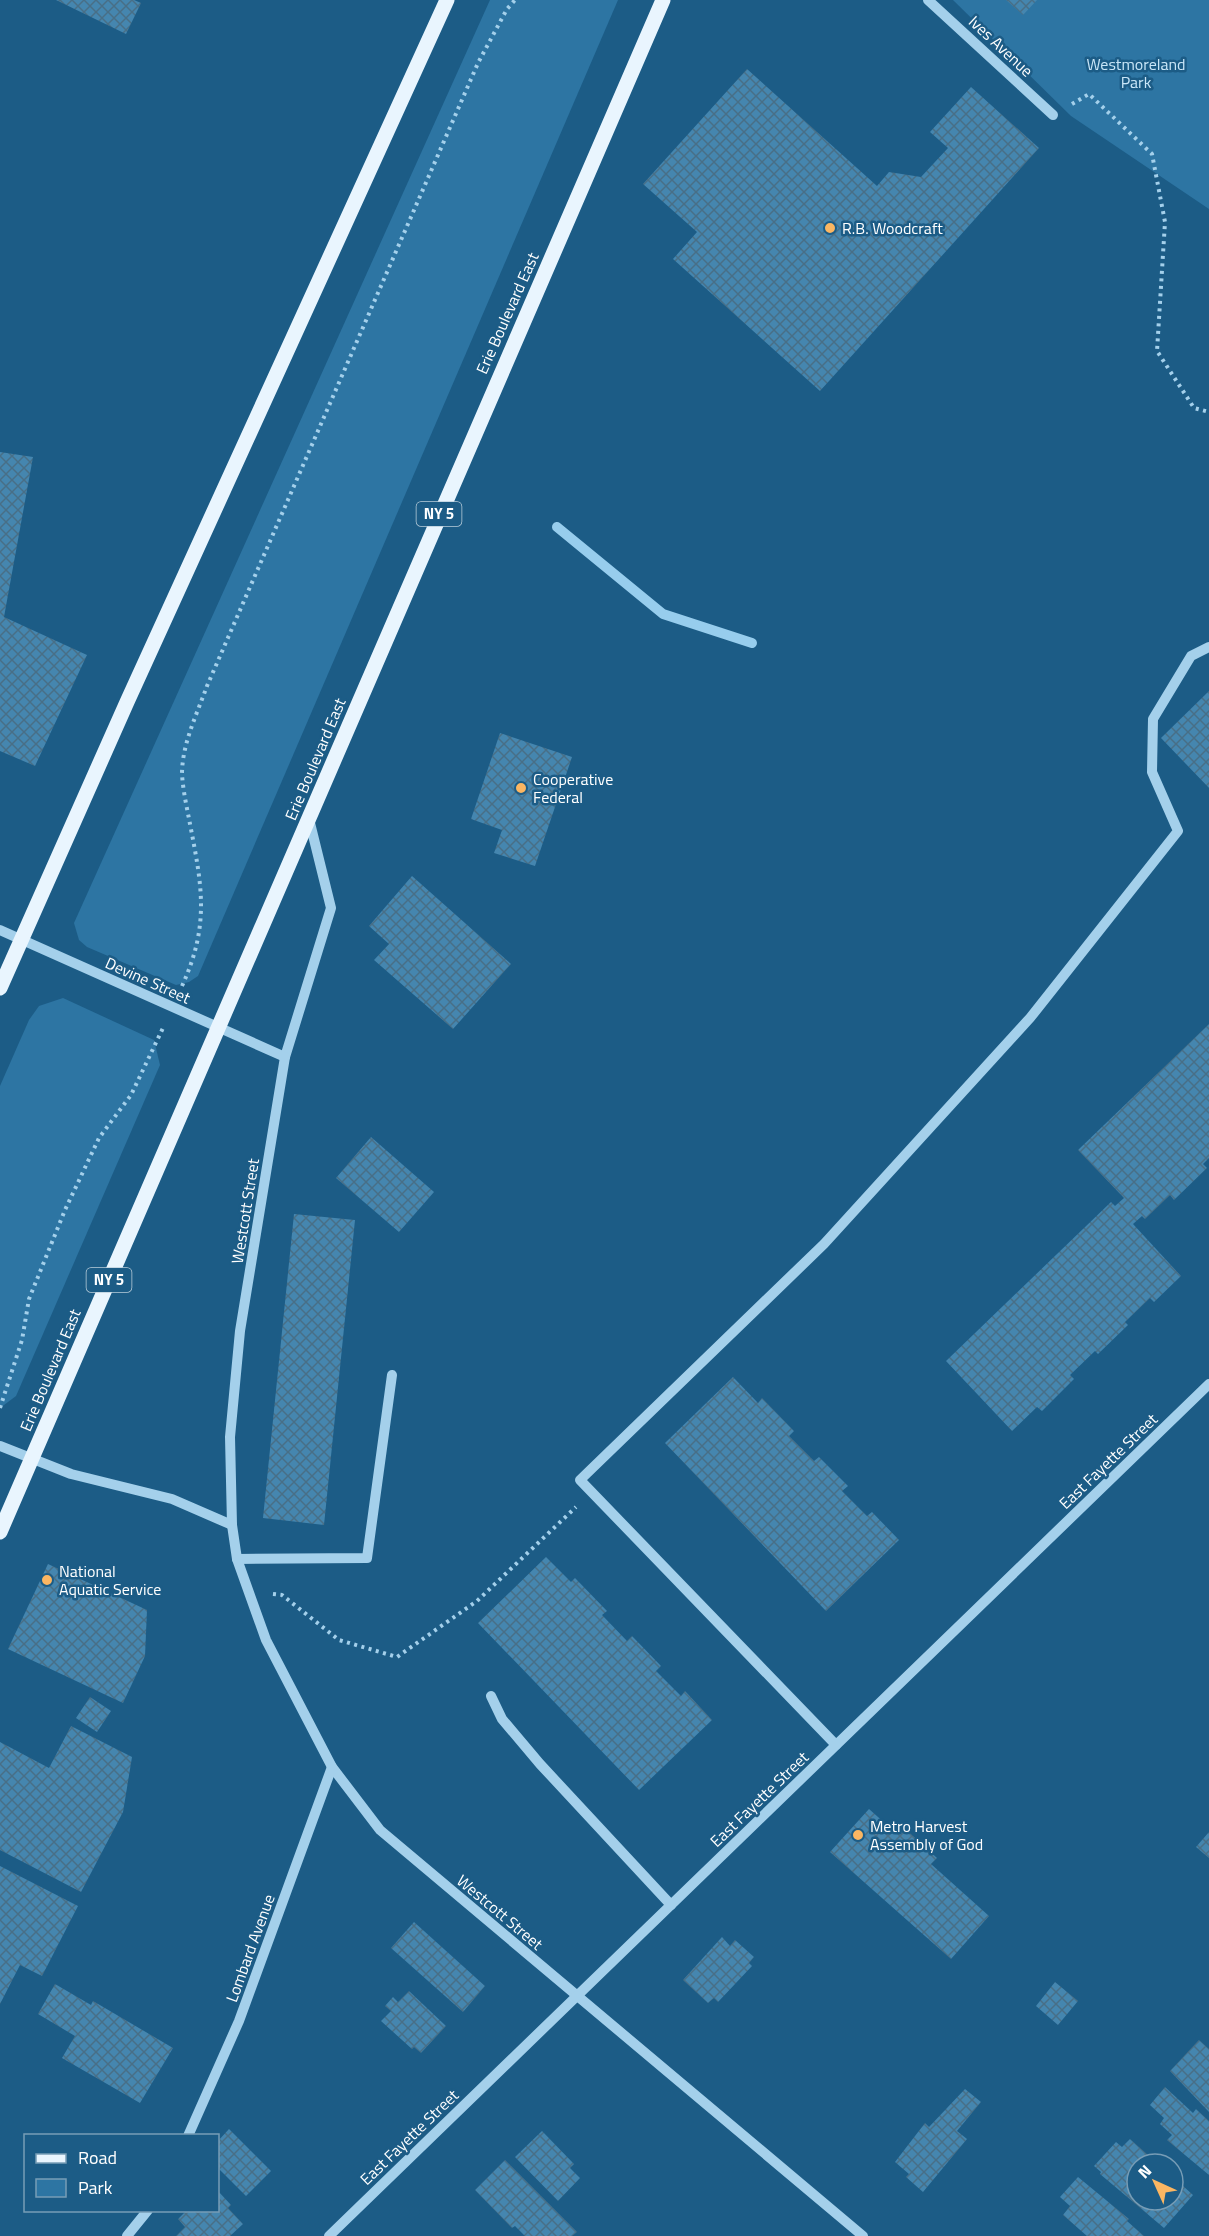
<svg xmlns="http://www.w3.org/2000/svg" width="1209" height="2236" font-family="'Titillium Web',sans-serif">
  <defs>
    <pattern id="building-cross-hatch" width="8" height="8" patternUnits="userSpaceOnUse" patternTransform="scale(1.5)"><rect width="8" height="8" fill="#4586af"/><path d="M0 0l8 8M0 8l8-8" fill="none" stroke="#486f87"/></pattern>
  </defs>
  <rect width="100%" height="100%" fill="#1c5c86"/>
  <g fill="#2d75a3">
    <polygon points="490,0 618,0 198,976 189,982 176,985 87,947 79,940 74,923"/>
    <polygon points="953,0 1209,0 1209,209 1071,116"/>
    <polygon points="63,998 154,1040 160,1065 16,1396 0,1408 0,1086 29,1020 39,1006"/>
  </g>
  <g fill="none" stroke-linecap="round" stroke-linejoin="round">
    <polyline stroke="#97cded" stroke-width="10" points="557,527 663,614 752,643"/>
  </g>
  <g fill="url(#building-cross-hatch)">
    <polygon points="56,0 134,0 141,3 126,34"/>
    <polygon points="1006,0 1037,0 1023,15"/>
    <polygon points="747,69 877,186 889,172 921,177 948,148 930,132 971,87 1039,148 820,391 673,259 697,232 643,184"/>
    <polygon points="0,452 33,457 4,617 87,655 35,766 0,751"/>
    <polygon points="1209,691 1209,788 1161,738"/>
    <polygon points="500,733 572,757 535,866 494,853 502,830 471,819"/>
    <polygon points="412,876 511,964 453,1029 374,960 389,944 369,926"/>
    <polygon points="1209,1024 1209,1158 1203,1164 1207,1168 1174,1200 1170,1195 1145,1219 1142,1216 1133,1224 1181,1276 1154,1302 1150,1298 1125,1322 1128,1325 1098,1354 1095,1351 1070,1375 1074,1379 1042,1411 1037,1407 1012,1431 946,1361 1111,1202 1115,1206 1124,1198 1078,1150"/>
    <polygon points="371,1137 434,1192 399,1232 336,1178"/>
    <polygon points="294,1214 355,1220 324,1525 263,1518"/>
    <polygon points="733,1377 758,1403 762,1398 794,1431 789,1436 814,1461 819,1457 848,1486 842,1491 867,1516 872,1512 899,1540 826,1611 665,1443"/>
    <polygon points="546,1557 571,1582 575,1578 607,1611 602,1615 627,1641 632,1636 661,1666 656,1671 681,1696 685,1691 712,1720 639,1790 478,1623"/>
    <polygon points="48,1564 147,1610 145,1656 123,1703 8,1649"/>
    <polygon points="90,1697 111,1711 97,1732 76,1718"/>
    <polygon points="71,1726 132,1757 123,1812 81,1892 0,1850 0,1742 49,1768"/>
    <polygon points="869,1809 896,1833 902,1826 937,1858 931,1864 989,1916 951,1959 830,1852"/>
    <polygon points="1209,1832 1209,1858 1196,1847"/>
    <polygon points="0,1866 78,1906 42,1976 20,1965 0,2004"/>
    <polygon points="414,1922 485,1986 463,2012 391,1948"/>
    <polygon points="722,1937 730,1946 735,1940 754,1957 749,1963 752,1966 718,2002 714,1998 708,2003 683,1980"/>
    <polygon points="1055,1982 1078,2001 1058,2025 1036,2006"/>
    <polygon points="55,1984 91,2005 93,2001 173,2048 140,2103 62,2058 75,2036 38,2014"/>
    <polygon points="409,1991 446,2026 421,2053 414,2047 412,2049 381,2021 391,2011 385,2006 393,1997 398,2002"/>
    <polygon points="1199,2040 1209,2049 1209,2112 1170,2071"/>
    <polygon points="1165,2087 1193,2113 1196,2109 1209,2121 1209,2175 1167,2140 1172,2135 1160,2124 1164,2118 1150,2105"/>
    <polygon points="965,2089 981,2102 957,2131 967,2139 923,2192 906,2177 909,2174 895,2162 925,2123 929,2127"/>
    <polygon points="229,2129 271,2171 246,2196 218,2168 218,2141"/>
    <polygon points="542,2131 574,2164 570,2168 580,2178 558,2201 515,2157"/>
    <polygon points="1130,2139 1158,2164 1137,2164 1137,2200 1173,2200 1173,2177 1193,2195 1164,2228 1100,2174 1101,2172 1094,2166 1116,2142 1122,2147"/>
    <polygon points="505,2160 577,2232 572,2236 525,2236 515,2226 512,2228 475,2190"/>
    <polygon points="1078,2177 1129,2219 1127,2221 1144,2236 1087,2236 1063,2215 1070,2206 1060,2197"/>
    <polygon points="218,2191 231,2205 228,2208 243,2224 230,2236 176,2236 185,2227 178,2219 187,2210 218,2210"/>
  </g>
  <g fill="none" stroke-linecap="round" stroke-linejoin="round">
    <g stroke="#a4d0eb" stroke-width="4" stroke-dasharray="3 4.5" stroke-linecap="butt">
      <polyline points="1072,104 1089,94 1152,154 1165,222 1157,351 1194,408 1209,412"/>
      <path d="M 182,986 C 210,925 202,886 190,824 C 187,808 183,791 182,774 C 182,744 197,714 207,686 L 478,63 L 507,9 L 515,0"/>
      <polyline points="0,1408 22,1340 29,1299 65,1210 99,1138 131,1095 163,1028"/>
      <polyline points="273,1594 282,1595 339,1640 397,1657 477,1601 576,1507"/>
    </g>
    <g stroke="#a4d0eb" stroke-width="10">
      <polyline points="928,0 1053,115"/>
      <polyline points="309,819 331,908 285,1057 240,1331 230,1437 232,1525 237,1559 266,1640 332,1767 380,1830 863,2236"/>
      <polyline points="0,930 285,1057"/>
      <polyline points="0,1446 71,1474 172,1499 232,1525"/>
      <polyline points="237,1559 367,1558 392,1375"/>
      <polyline points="491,1696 502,1719 540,1764 671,1905"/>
      <polyline points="836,1745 580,1480 824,1244 1030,1018 1178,831 1152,772 1153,719 1191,656 1209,647"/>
      <polyline points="188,2136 239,2021 332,1767"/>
      <polyline points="127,2236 148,2210"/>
      <polyline points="329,2236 1209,1384"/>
    </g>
    <g stroke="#e9f5fe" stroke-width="15">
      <polyline points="0,988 127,702 447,0"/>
      <polyline points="0,1532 663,0"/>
    </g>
  </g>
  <g fill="#fbb662" stroke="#1c5c86" stroke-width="2">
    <circle cx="830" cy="228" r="6"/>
    <circle cx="521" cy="788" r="6"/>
    <circle cx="47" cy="1580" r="6"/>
    <circle cx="858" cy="1835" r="6"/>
  </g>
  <g text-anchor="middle" stroke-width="5" stroke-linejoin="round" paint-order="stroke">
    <g fill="#1c5c86" stroke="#bbcedb" stroke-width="1.5">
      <rect x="416.5" y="502" width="45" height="24" rx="4.5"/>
      <rect x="86.5" y="1268" width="45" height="24" rx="4.5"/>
    </g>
    <g font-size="15" font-weight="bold" fill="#fff">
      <text x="439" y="519">NY 5</text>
      <text x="109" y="1285">NY 5</text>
    </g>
    <g font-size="16" fill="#fff" stroke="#1c5c86">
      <text transform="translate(1001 46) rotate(43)" y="6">Ives Avenue</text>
      <text transform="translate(507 313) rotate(-66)" y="6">Erie Boulevard East</text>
      <text transform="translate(315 759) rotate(-67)" y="6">Erie Boulevard East</text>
      <text transform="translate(148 980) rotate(24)" y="6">Devine Street</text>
      <text transform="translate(245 1211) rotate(-81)" y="6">Westcott Street</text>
      <text transform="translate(50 1370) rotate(-67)" y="6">Erie Boulevard East</text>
      <text transform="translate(1108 1461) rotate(-44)" y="6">East Fayette Street</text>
      <text transform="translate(759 1799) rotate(-44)" y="6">East Fayette Street</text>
      <text transform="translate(500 1912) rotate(40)" y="6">Westcott Street</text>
      <text transform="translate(250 1948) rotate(-70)" y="6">Lombard Avenue</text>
      <text transform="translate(409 2137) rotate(-44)" y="6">East Fayette Street</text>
    </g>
    <g font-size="16" fill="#c9e6f8" stroke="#1c5c86">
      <text x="1136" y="70">Westmoreland<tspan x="1136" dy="18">Park</tspan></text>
    </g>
    <g font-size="16" fill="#fff" stroke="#1c5c86" text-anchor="start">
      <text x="842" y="234">R.B. Woodcraft</text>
      <text x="533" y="785">Cooperative<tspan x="533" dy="18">Federal</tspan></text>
      <text x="59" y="1577">National<tspan x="59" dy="18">Aquatic Service</tspan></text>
      <text x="870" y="1832">Metro Harvest<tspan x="870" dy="18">Assembly of God</tspan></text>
    </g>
  </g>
  <rect x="24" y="2134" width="195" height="78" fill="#1c5c86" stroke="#779db6" stroke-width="1.5"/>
  <rect x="36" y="2154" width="30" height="9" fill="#e9f5fe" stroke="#779db6" stroke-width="1.5"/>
  <text x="78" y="2164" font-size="18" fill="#ffffff">Road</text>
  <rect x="36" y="2179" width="30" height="18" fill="#2d75a3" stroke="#779db6" stroke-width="1.5"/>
  <text x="78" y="2194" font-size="18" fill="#ffffff">Park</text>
  <g transform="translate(1155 2182) rotate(315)"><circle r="28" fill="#1c5c86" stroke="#779db6" stroke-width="1.5"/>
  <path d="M0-4.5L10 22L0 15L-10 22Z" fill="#fbb662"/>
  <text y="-9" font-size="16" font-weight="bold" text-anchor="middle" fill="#ffffff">N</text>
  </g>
</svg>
